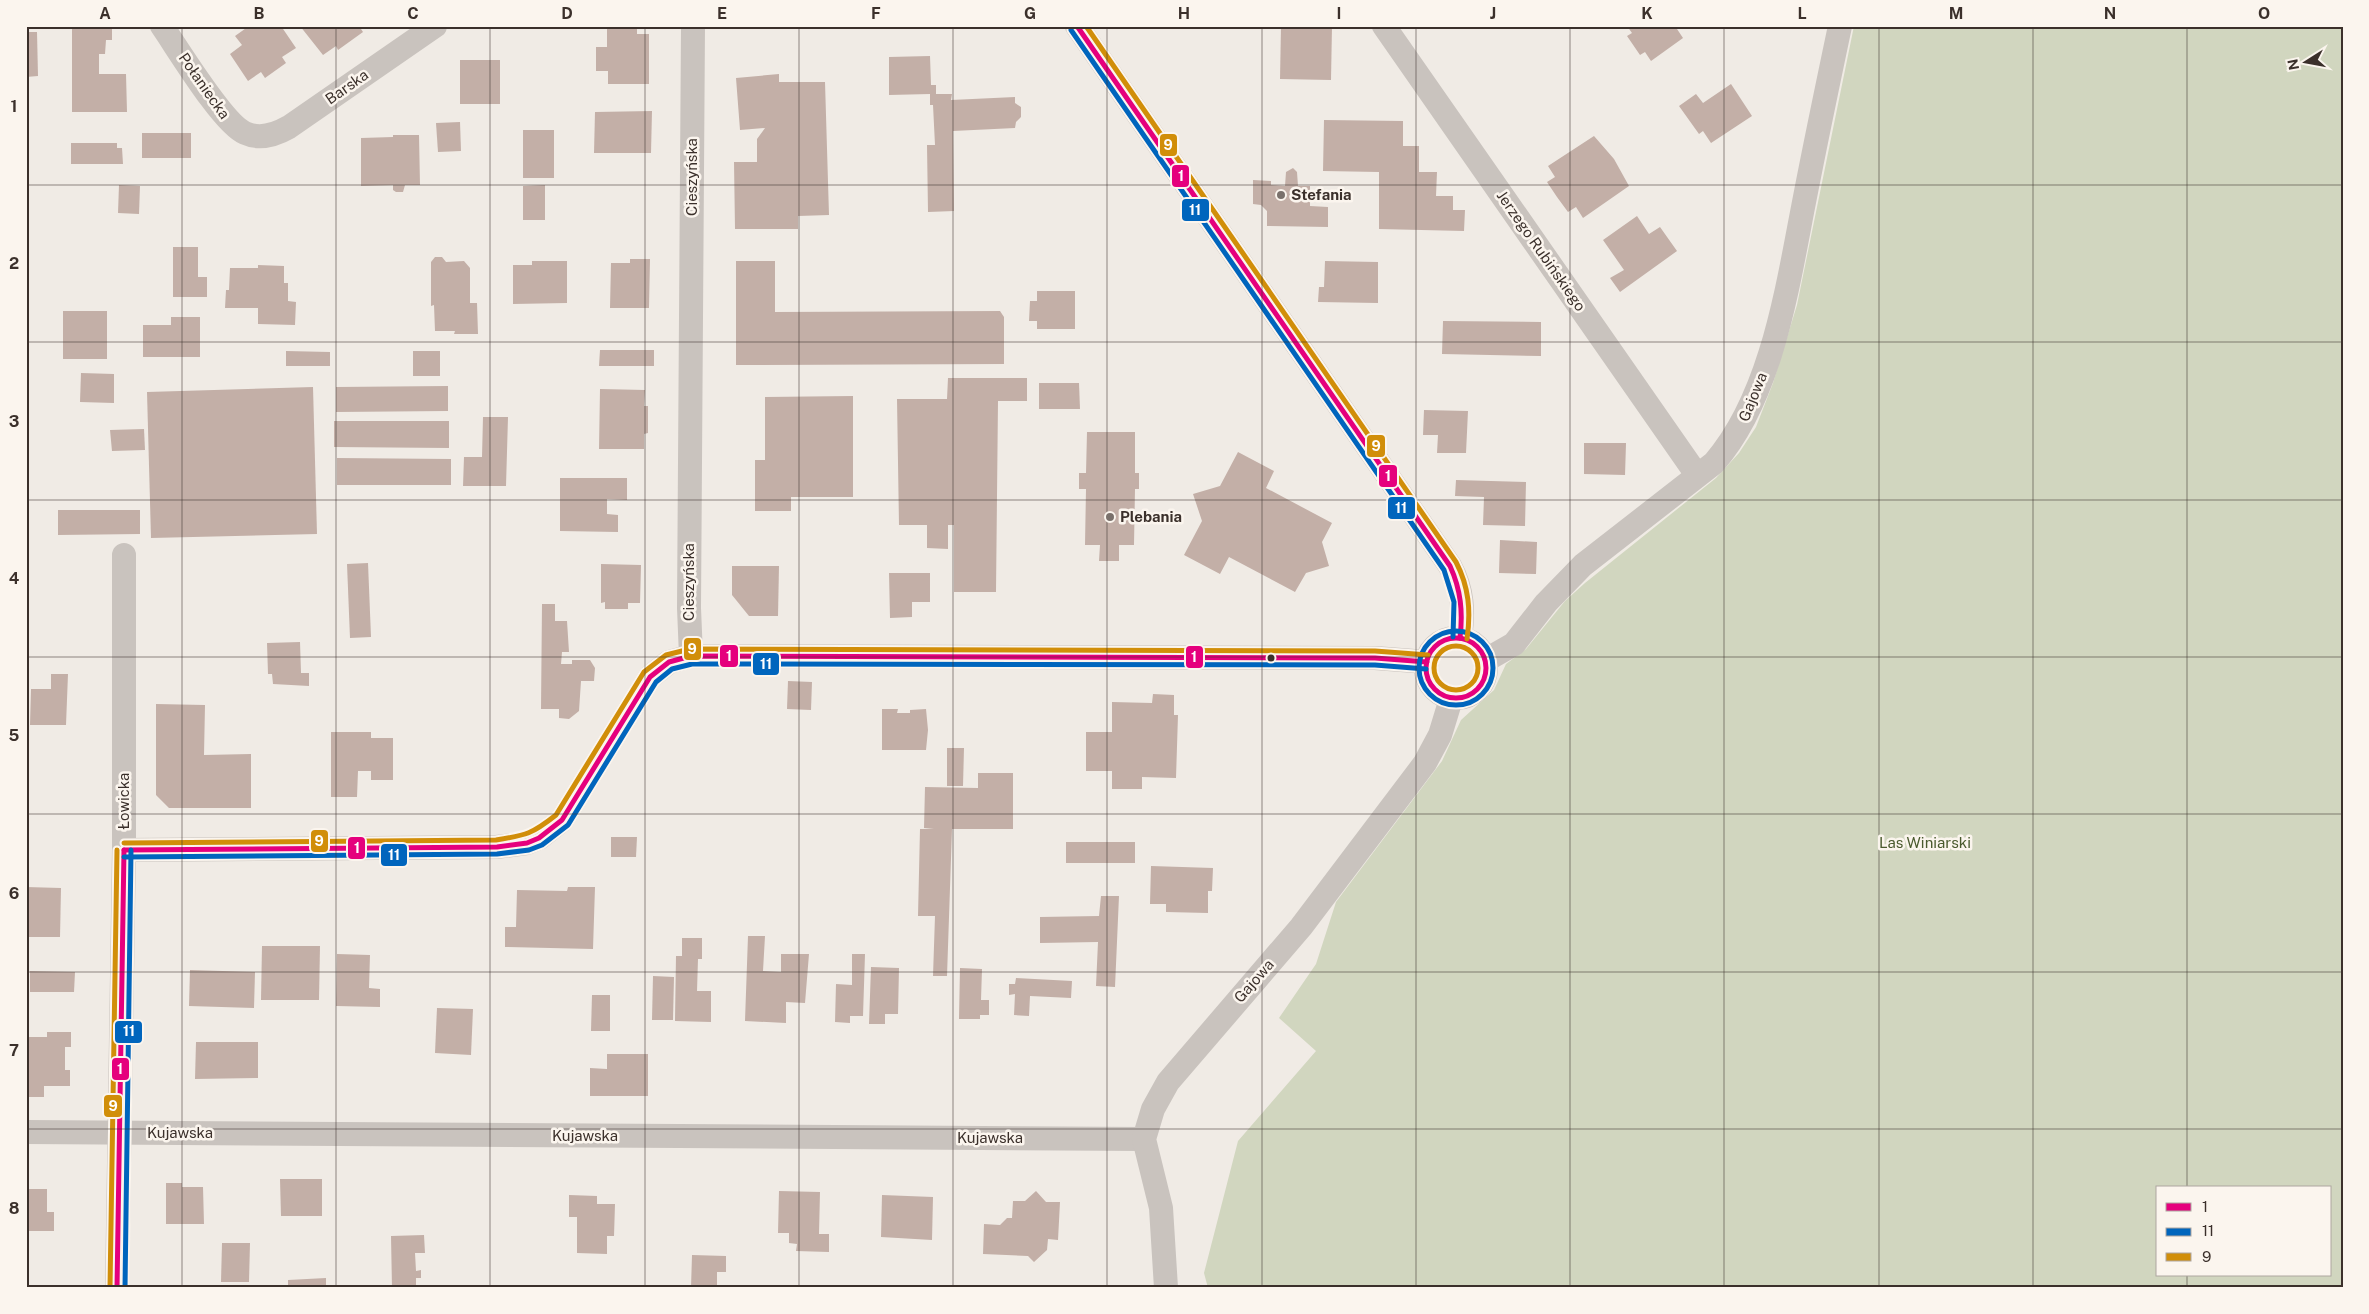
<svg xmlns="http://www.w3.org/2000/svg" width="2369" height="1314" font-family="'Public Sans',sans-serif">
  <rect width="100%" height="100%" fill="#f0ebe5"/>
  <path fill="#d1d6bf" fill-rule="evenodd" d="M 1854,26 L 2343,26 L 2343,1288 L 1208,1288 L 1204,1273 L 1238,1141 L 1316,1051 L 1279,1018 L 1316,964 L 1336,902 L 1442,761 L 1461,720 L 1494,690 L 1506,664 L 1526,649 L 1565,601 L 1585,583 L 1716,478 L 1739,453 L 1756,427 L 1773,383 L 1797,305 ZM 2158,1188 L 2330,1188 L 2330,1275 L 2158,1275 Z"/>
  <g fill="#c3afa7">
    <polygon points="72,26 112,26 112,40 106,40 105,54 99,54 99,74 126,74 127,112 72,112"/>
    <polygon points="249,26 281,26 296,48 282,57 286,63 265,78 261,72 248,81 230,54 242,45 235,36"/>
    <polygon points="300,26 359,26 363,32 338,50 336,46 323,55"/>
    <polygon points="607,26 637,26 637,34 649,34 649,84 608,84 608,71 596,71 596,47 607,47"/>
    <polygon points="1281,26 1332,26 1331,80 1280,79"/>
    <polygon points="1627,26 1675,26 1683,38 1651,61 1645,52 1640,55 1627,36 1632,33"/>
    <polygon points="26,32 37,32 38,76 26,77"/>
    <polygon points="930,56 931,85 936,85 936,94 952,94 951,100 1015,97 1015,103 1021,107 1021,117 1016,122 1015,128 953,131 954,211 928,212 927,145 935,145 933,105 930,105 930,94 889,95 889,57"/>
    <rect x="460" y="60" width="40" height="44"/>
    <polygon points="779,74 779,82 825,82 829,215 798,216 798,229 735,229 734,162 757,162 757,139 765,128 740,130 736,78"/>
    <polygon points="1731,84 1752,116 1711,143 1703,131 1699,134 1679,106 1696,94 1703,103"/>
    <polygon points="652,111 651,153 594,153 595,112"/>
    <polygon points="1324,120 1403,121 1403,146 1419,146 1419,172 1437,172 1436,196 1453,196 1453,210 1465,210 1464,231 1379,229 1379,172 1323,171"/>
    <polygon points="460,122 461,151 438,152 436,123"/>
    <rect x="523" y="130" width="31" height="48"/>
    <rect x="142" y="133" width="49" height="25"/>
    <polygon points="393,135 419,135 420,185 405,185 403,192 396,192 393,190 393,185 361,186 361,138 393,137"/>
    <polygon points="1594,136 1614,159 1629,186 1583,218 1576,207 1568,212 1557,197 1547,182 1555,177 1548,166"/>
    <polygon points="71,143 117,143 117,148 122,148 123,164 71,164"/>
    <polygon points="1293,168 1297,172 1298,186 1310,186 1310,206 1328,207 1328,227 1267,226 1267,211 1261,205 1253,204 1253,180 1271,181 1271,185 1285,186 1286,172"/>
    <polygon points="119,185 140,186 139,214 118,213"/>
    <polygon points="545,185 545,220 523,220 523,186"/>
    <polygon points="1637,216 1649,234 1660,227 1677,251 1620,292 1610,278 1624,270 1603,240"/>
    <polygon points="173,247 198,247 198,277 207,277 207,297 173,297"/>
    <polygon points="435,257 442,257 446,262 464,261 470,268 470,303 477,303 478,334 454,334 455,331 435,331 434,305 431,306 431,262"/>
    <polygon points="630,259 650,259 649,308 610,308 611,263 630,263"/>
    <polygon points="532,261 567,261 567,303 513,304 513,265 532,265"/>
    <polygon points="736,261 775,261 775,312 1000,311 1004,317 1004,364 736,365"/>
    <polygon points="1325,261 1378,262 1378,303 1318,302 1319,287 1324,287"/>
    <polygon points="258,265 284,266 284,283 288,283 288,301 296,302 295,325 258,324 258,308 225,308 226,290 229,290 230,268 258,268"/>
    <polygon points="1037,291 1075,291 1075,329 1037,329 1037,321 1029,321 1030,301 1037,301"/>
    <rect x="63" y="311" width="44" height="48"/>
    <polygon points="171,317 200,317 200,357 143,357 143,325 171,325"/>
    <polygon points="1443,321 1541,322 1541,356 1442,354"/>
    <polygon points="600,350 654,350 654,366 599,366"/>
    <polygon points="286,351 330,352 330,366 286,366"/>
    <rect x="413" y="351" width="27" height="25"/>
    <polygon points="81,373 114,374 114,403 80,402"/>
    <polygon points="948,378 1027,378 1027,401 998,401 996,592 954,592 954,525 948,525 948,549 927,548 927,525 899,525 897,399 947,399"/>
    <polygon points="1039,383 1079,383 1080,409 1039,409"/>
    <polygon points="448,386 448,411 336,412 336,387"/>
    <polygon points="313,387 317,534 151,538 147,392"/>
    <polygon points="600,389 645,390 644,406 648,406 648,433 644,434 644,449 599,449"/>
    <polygon points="853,396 853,497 791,497 791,511 755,511 755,460 765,460 765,397"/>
    <polygon points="1424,410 1468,411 1466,453 1437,453 1438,435 1423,435"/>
    <polygon points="483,417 508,417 506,486 463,486 464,457 482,457"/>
    <polygon points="334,421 449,421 449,448 334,447"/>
    <polygon points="144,429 145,450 112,451 110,430"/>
    <polygon points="1087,432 1135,432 1135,473 1139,473 1139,489 1135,489 1134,545 1119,545 1119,561 1099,561 1100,545 1085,545 1086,489 1079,489 1079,473 1086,473"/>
    <polygon points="1584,443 1626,443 1625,475 1584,474"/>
    <polygon points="1238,452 1274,471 1266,488 1332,523 1322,542 1329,566 1306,573 1295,592 1229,557 1220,574 1184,555 1202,521 1193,494 1220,486"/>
    <polygon points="337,458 451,459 451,485 337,485"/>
    <polygon points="560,478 627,478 627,500 607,499 607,514 618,515 618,532 560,531"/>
    <polygon points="1456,480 1526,482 1525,526 1483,525 1484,497 1455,496"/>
    <polygon points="58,510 140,510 140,534 58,535"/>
    <polygon points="1500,540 1537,542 1536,574 1499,573"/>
    <polygon points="368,563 371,637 350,638 347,564"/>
    <polygon points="601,564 641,565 640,603 628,603 628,609 605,609 605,602 601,603"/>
    <polygon points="732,566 779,566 778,616 749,616 732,595"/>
    <polygon points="889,573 930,573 930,602 912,602 912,617 890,618"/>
    <polygon points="542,604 555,604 555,621 567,621 569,652 562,652 561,664 572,664 572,660 590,660 595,668 594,681 581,681 579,711 569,719 559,718 559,709 541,709"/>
    <polygon points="300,642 301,673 309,673 309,686 273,684 272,674 268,674 267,643"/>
    <polygon points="51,674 68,674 66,725 30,725 31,689 51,689"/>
    <polygon points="788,681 812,682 811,710 787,709"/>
    <polygon points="1153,694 1174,695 1174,715 1178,715 1176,778 1142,777 1142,789 1112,789 1112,771 1086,771 1086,732 1112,732 1112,702 1152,703"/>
    <polygon points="156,704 205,705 204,755 251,754 251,808 169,808 156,795"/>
    <polygon points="882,709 898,709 897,713 910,713 910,710 926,709 928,730 926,750 882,750"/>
    <polygon points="331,732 371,732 371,738 393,738 393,780 371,780 371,771 358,771 357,797 331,797"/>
    <polygon points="947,748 964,748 963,786 947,786"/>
    <polygon points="978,773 1013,773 1013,829 952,829 947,976 933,976 935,916 918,916 920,829 934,829 924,828 925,787 978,788"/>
    <polygon points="611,837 637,837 636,857 611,857"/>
    <rect x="1066" y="842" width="69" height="21"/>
    <polygon points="1151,866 1213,868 1212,891 1208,891 1208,913 1166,912 1166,904 1150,904"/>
    <polygon points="26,887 61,888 60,937 26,937"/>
    <polygon points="568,887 595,887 593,949 505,947 505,927 516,927 517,890 567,891"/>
    <polygon points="1101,896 1119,896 1115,987 1096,986 1098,942 1040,943 1040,917 1099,916"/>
    <polygon points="748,936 765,936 763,971 781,972 781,954 809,954 805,1003 786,1002 786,1023 745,1021"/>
    <polygon points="682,938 702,938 702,959 698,959 697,991 711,991 711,1022 675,1021 676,956 682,956"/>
    <polygon points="262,946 320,946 319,1000 261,1000"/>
    <polygon points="337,954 370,955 369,988 380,989 380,1007 336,1006"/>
    <polygon points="852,954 865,954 863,1016 850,1016 850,1023 835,1022 836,984 852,985"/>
    <polygon points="871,967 899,968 898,1014 885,1014 885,1024 869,1024"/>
    <polygon points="960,968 982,969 981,1000 989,1000 989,1015 980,1015 980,1019 959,1019"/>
    <polygon points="190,970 255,972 254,1008 189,1006"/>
    <polygon points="30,971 75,972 74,992 30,992"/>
    <polygon points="653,976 674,977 673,1020 652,1020"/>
    <polygon points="1016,978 1072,981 1071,998 1030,996 1029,1016 1014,1015 1015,994 1009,995 1009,984 1015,984"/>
    <polygon points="592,995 610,995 610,1031 591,1031"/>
    <polygon points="437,1008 473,1009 471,1055 435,1053"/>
    <polygon points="47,1032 71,1032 71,1047 65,1047 65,1070 70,1070 70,1086 44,1086 44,1097 26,1097 26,1037 47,1037"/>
    <polygon points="196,1042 258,1042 258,1078 195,1079"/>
    <polygon points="607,1054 648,1054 648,1096 590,1096 590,1068 607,1069"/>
    <polygon points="280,1179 322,1179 322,1216 281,1216"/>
    <polygon points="166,1183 182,1183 182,1187 203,1187 204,1224 166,1224"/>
    <polygon points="26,1189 47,1189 47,1212 54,1212 54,1231 26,1231"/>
    <polygon points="779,1191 820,1192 819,1234 829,1234 829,1252 796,1251 797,1244 789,1243 789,1233 778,1233"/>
    <polygon points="1036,1191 1046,1202 1060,1202 1058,1240 1048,1239 1047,1250 1034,1262 1028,1256 983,1254 984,1224 1000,1225 1007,1218 1012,1218 1013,1201 1025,1201"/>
    <polygon points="569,1195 597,1196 597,1204 615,1204 614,1236 607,1236 607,1254 577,1253 577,1217 569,1217"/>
    <polygon points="882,1195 933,1197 932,1240 881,1237"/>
    <polygon points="424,1235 425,1253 415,1253 416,1271 421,1270 421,1278 416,1278 416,1288 392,1288 391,1236"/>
    <polygon points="222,1243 250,1243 249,1282 221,1282"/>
    <polygon points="692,1255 726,1256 726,1272 717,1272 717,1288 691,1288"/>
    <polygon points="326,1278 326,1288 288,1288 288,1280"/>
  </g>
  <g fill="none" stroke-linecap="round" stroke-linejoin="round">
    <g stroke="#c9c3be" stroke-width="24">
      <path d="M 162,26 C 178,49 223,124 245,133 C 260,140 275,135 289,127 L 435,26"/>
      <path d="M 1077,26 L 1450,566 C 1463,590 1464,612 1460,638"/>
      <polyline points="1384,26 1697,475"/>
      <circle cx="1456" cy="668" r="30"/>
      <polyline points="691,656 689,608 693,26"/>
      <path d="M 1486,660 L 1514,644 L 1546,603 L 1583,565 L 1714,463 C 1773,395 1788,283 1805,197 C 1816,140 1828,83 1840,26"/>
      <polyline points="124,850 497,847 527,843 539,838 562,820 650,677 669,662 691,656 1375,658 1427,662"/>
      <polyline points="26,1132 1144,1139"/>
      <polyline points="117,1288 124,850 124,555"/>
      <polyline points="1166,1288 1161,1208 1144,1139 1153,1109 1168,1082 1301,927 1425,763 1440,735 1451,699"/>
    </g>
    <defs>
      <g id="bus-1">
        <path d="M 1077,26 L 1450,566 C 1461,590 1463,612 1460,638"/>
        <circle cx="1456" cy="668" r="30"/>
        <polyline points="124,850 497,847 527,843 539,838 562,820 650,677 669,662 691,656 1375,658 1427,662"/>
        <polyline points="117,1288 124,850"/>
      </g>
      <g id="bus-2">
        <polyline points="1071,30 1444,570 1454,602 1453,637"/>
        <circle cx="1456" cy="668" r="37"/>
        <polyline points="124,857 497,854 529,850 542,845 568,825 656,682 672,669 692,664 1375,665 1426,669"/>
        <polyline points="125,1288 131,850"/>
      </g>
      <g id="bus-3">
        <path d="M 1086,26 L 1456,562 C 1469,587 1471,611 1467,639"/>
        <circle cx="1456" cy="668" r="22"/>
        <path d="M 124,843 L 496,840 C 527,835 532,834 556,815 L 644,672 L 666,655 L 690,649 L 1375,651 L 1428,655"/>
        <polyline points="110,1288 117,850"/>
      </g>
    </defs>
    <use href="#bus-1" stroke="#fbf5ee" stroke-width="9"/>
    <use href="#bus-2" stroke="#fbf5ee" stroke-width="9"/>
    <use href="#bus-3" stroke="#fbf5ee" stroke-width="9"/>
    <use href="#bus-1" stroke="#e5007d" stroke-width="5"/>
    <use href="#bus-2" stroke="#0065bd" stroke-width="5"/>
    <use href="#bus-3" stroke="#d18e09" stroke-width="5"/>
  </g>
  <path fill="none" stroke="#3b302b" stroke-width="1" stroke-opacity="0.55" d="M 182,26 L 182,1288M 336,26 L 336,1288M 490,26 L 490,1288M 645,26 L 645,1288M 799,26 L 799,1288M 953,26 L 953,1288M 1107,26 L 1107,1288M 1262,26 L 1262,1288M 1416,26 L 1416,1288M 1570,26 L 1570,1288M 1724,26 L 1724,1288M 1879,26 L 1879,1288M 2033,26 L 2033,1288M 2187,26 L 2187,1188M 26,185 L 2343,185M 26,342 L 2343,342M 26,500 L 2343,500M 26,657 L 2343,657M 26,814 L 2343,814M 26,972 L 2343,972M 26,1129 L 2343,1129M 2187,1275 L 2187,1288"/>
  <g fill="#7a716c" stroke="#fbf5ee" stroke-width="2">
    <circle cx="1281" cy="195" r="5"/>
    <circle cx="1110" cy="517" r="5"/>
  </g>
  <circle fill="#3b302b" stroke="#fbf5ee" stroke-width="2" cx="1271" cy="658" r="4.5"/>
  <g text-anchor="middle" stroke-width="5" stroke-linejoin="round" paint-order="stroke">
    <g font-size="15" fill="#3b302b" stroke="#fbf5ee">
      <text transform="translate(204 86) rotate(55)" y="5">Połaniecka</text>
      <text transform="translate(347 87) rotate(-35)" y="5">Barska</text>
      <text transform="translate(692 177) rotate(-90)" y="5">Cieszyńska</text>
      <text transform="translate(1541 251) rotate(55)" y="5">Jerzego Rubińskiego</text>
      <text transform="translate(1753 397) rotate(-68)" y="5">Gajowa</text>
      <text transform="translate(689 582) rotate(-90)" y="5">Cieszyńska</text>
      <text transform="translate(124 801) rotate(-90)" y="5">Łowicka</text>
      <text transform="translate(1254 981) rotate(-49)" y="5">Gajowa</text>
      <text x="180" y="1138">Kujawska</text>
      <text x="585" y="1141">Kujawska</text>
      <text x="990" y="1143">Kujawska</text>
    </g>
    <g font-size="15" font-weight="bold" fill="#3b302b" stroke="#fbf5ee" text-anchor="start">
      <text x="1291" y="200">Stefania</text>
      <text x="1120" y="522">Plebania</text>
    </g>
    <g font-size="15" fill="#4a5a2e" stroke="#fbf5ee">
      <text x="1925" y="848">Las Winiarski</text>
    </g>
  </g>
  <g stroke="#fbf5ee" stroke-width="2">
    <rect x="1159" y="133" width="19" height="24" rx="5" fill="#d18e09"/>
    <rect x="1171" y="164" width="19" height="24" rx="5" fill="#e5007d"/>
    <rect x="1181" y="198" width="29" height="24" rx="5" fill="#0065bd"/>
    <rect x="1366" y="434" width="20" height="24" rx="5" fill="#d18e09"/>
    <rect x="1378" y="464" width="20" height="24" rx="5" fill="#e5007d"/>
    <rect x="1387" y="496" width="29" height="24" rx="5" fill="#0065bd"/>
    <rect x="683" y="637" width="19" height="24" rx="5" fill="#d18e09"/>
    <rect x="719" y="644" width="20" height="24" rx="5" fill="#e5007d"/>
    <rect x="1185" y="645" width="19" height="24" rx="5" fill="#e5007d"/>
    <rect x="752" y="652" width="28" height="24" rx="5" fill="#0065bd"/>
    <rect x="310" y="829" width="19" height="24" rx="5" fill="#d18e09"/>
    <rect x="347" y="836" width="19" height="24" rx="5" fill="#e5007d"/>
    <rect x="380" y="843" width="28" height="24" rx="5" fill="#0065bd"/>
    <rect x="114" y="1020" width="29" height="24" rx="5" fill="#0065bd"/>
    <rect x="111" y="1057" width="19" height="24" rx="5" fill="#e5007d"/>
    <rect x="103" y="1094" width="20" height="24" rx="5" fill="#d18e09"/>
  </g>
  <g font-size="14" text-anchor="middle" font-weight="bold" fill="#fff">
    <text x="1168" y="150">9</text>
    <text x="1181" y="181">1</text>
    <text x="1195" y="215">11</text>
    <text x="1376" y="451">9</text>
    <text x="1388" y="481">1</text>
    <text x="1401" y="513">11</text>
    <text x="692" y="654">9</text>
    <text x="729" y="661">1</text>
    <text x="1194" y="662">1</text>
    <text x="766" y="669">11</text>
    <text x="319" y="846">9</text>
    <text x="357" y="853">1</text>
    <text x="394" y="860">11</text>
    <text x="129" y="1036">11</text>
    <text x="120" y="1074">1</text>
    <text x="113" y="1111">9</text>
  </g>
  <rect width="2369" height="1314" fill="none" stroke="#fbf5ee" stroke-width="55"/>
  <rect x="2156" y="1186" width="175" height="90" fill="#fbf5ee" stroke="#aea6a0"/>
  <rect x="2166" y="1203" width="25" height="8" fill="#e5007d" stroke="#aea6a0"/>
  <text x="2202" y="1212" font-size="15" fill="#3b302b">1</text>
  <rect x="2166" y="1228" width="25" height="8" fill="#0065bd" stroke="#aea6a0"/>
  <text x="2202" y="1236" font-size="15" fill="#3b302b">11</text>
  <rect x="2166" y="1253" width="25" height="8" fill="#d18e09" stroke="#aea6a0"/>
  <text x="2202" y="1262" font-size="15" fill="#3b302b">9</text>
  <g transform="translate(2306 62) rotate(259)" stroke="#fbf5ee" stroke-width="4" paint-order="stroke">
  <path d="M0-4L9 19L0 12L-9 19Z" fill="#3b302b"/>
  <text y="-8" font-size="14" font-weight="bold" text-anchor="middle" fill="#3b302b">N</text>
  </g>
  <rect x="28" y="28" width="2314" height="1258" fill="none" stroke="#3b302b" stroke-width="2"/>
  <g font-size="16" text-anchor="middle" font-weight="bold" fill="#3b302b">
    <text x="105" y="19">A</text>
    <text x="259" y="19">B</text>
    <text x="413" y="19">C</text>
    <text x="567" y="19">D</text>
    <text x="722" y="19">E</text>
    <text x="876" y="19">F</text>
    <text x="1030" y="19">G</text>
    <text x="1184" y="19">H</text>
    <text x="1339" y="19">I</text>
    <text x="1493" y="19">J</text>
    <text x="1647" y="19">K</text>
    <text x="1802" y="19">L</text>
    <text x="1956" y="19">M</text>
    <text x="2110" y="19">N</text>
    <text x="2264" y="19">O</text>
    <text x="14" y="112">1</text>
    <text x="14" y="269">2</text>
    <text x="14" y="427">3</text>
    <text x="14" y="584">4</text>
    <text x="14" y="741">5</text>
    <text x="14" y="899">6</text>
    <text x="14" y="1056">7</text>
    <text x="14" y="1214">8</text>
  </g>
</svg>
